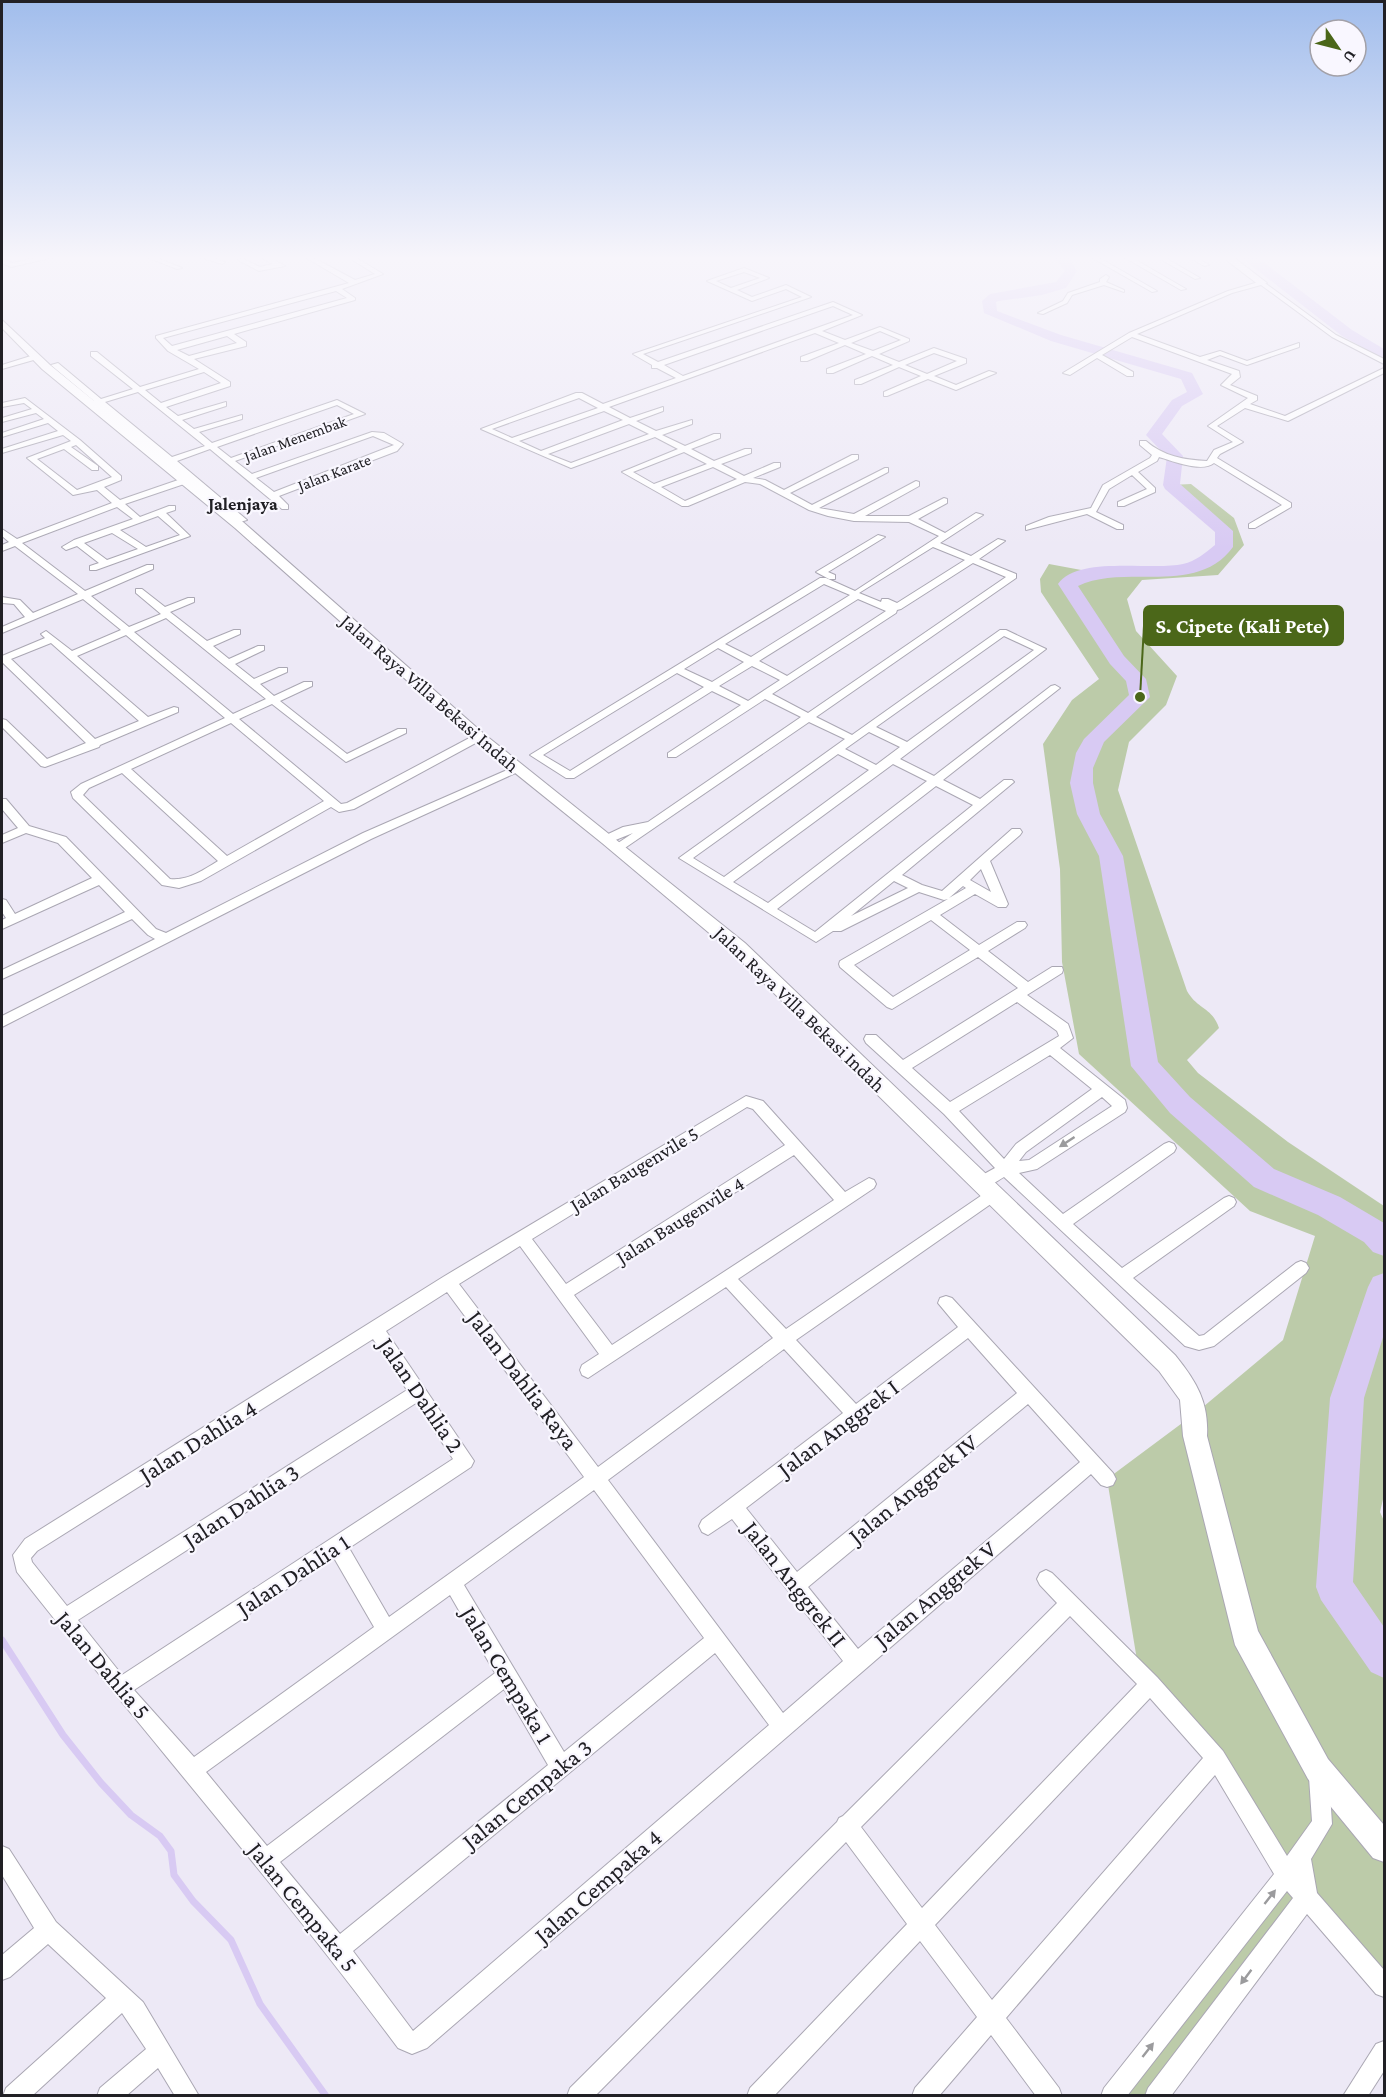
<svg xmlns="http://www.w3.org/2000/svg" width="1386" height="2097" font-family="'Crimson Pro',serif">
  <rect width="100%" height="100%" fill="#ede9f6"/>
  <path fill="#bccba9" d="M 1191,484 L 1234,518 L 1244,545 L 1218,575 L 1142,580 L 1127,599 L 1136,631 L 1177,676 L 1166,705 L 1129,742 L 1118,790 L 1187,991 C 1198,1010 1212,1007 1219,1028 L 1187,1060 L 1198,1073 L 1288,1142 L 1384,1206 L 1384,1495 L 1380,1512 L 1384,1521 L 1384,1986 L 1308,1897 L 1156,2095 L 1112,2095 L 1287,1875 L 1137,1660 L 1107,1479 L 1197,1412 L 1283,1340 L 1315,1236 L 1250,1211 L 1079,1054 L 1062,962 L 1060,869 L 1043,744 L 1072,700 L 1099,679 L 1041,592 L 1040,579 L 1049,564 L 1092,572 L 1130,569 L 1170,571 L 1200,564 L 1223,547 L 1223,531 L 1171,485 Z"/>
  <g fill="none" stroke-linecap="round" stroke-linejoin="round">
    <polyline stroke="#d8caf3" stroke-width="7" points="2,1640 63,1735 101,1783 131,1815 160,1836 171,1851 174,1875 193,1901 231,1940 260,2004 326,2096"/>
    <g fill="#d8caf3" fill-rule="evenodd">
      <path d="M 1050,256 L 1067,256 L 1077,271 L 1066,288 L 1042,295 L 999,301 L 996,302 L 997,311 L 1061,335 L 1192,373 L 1203,394 L 1182,406 L 1162,434 L 1183,456 L 1180,484 L 1233,531 L 1233,547 C 1197,597 1125,563 1078,586 L 1124,656 L 1146,679 L 1150,697 L 1104,742 L 1093,768 L 1093,783 L 1100,814 L 1123,856 L 1158,1062 L 1190,1097 L 1274,1169 L 1340,1197 L 1384,1223 L 1384,1256 L 1373,1252 L 1364,1242 L 1318,1215 L 1254,1187 L 1170,1113 L 1131,1066 L 1099,856 L 1077,814 L 1070,783 L 1076,753 L 1084,739 L 1129,695 L 1126,681 L 1110,664 L 1058,584 C 1077,555 1153,571 1183,564 C 1196,561 1205,553 1215,545 L 1215,532 L 1165,489 L 1163,485 L 1167,457 L 1146,435 L 1172,400 L 1187,392 L 1181,379 L 1051,341 L 984,313 L 982,301 L 990,294 L 1056,282 L 1065,271 L 1058,262 Z"/>
      <polygon points="1239,256 1253,256 1267,265 1352,330 1384,349 1384,359 1342,336"/>
      <polygon points="1384,1273 1384,1334 1364,1398 1353,1582 1384,1627 1384,1678 1371,1672 1321,1600 1316,1587 1330,1398 1368,1287 1373,1277"/>
    </g>
    <defs>
      <g id="street">
        <polygon points="47,256 59,256 11,267 2,263 2,259 12,263"/>
        <polygon points="144,256 152,256 182,268 177,269"/>
        <polygon points="197,256 207,256 225,262 222,264"/>
        <polygon points="259,256 267,256 285,266 259,271 238,260 243,259 260,267 272,264"/>
        <path d="M 303,256 L 310,256 L 355,280 L 375,274 L 346,256 L 353,256 L 383,274 L 342,289 L 355,298 L 355,300 L 234,334 L 246,342 L 246,346 L 194,359 L 230,382 L 230,386 L 166,407 L 178,416 L 226,402 L 226,406 L 182,420 L 194,429 L 242,415 L 242,419 L 199,432 L 212,443 L 337,400 L 365,414 L 235,461 L 252,474 L 372,432 L 384,433 L 403,444 L 397,451 L 279,496 L 288,505 L 288,509 L 282,509 L 210,449 L 177,461 L 247,520 L 240,522 L 170,464 L 161,465 L 161,461 L 165,460 L 98,405 L 89,406 L 89,402 L 94,401 L 51,365 L 58,363 L 101,399 L 133,389 L 91,356 L 91,352 L 97,352 L 140,387 L 199,369 L 168,351 L 156,338 L 156,336 L 349,283 ZM 336,291 L 347,298 L 172,346 L 163,338 ZM 227,336 L 237,343 L 189,356 L 177,350 ZM 204,372 L 221,383 L 161,403 L 145,390 ZM 138,392 L 205,446 L 172,457 L 105,402 ZM 337,405 L 354,414 L 231,458 L 217,447 ZM 373,436 L 394,445 L 274,492 L 256,478 Z"/>
        <polygon points="1089,256 1096,256 1157,291 1152,292"/>
        <polygon points="1122,256 1129,256 1186,289 1181,290"/>
        <polygon points="1155,256 1162,256 1200,278 1195,279"/>
        <polygon points="1187,256 1194,256 1209,265 1204,266"/>
        <path d="M 744,268 L 769,278 L 737,290 L 752,297 L 786,285 L 811,297 L 643,354 L 658,362 L 833,302 L 862,315 L 822,331 L 845,340 L 880,327 L 909,339 L 909,341 L 879,354 L 899,362 L 934,348 L 966,359 L 966,363 L 934,376 L 956,385 L 989,371 L 996,373 L 956,390 L 928,379 L 887,396 L 884,396 L 884,392 L 921,376 L 899,367 L 861,384 L 855,384 L 855,380 L 893,365 L 872,356 L 833,373 L 827,373 L 827,369 L 866,354 L 845,345 L 807,361 L 801,361 L 801,357 L 839,343 L 815,333 L 609,407 L 630,418 L 663,407 L 663,411 L 636,421 L 656,431 L 692,420 L 692,424 L 662,435 L 685,446 L 714,434 L 720,434 L 720,438 L 691,449 L 714,461 L 745,449 L 751,449 L 751,453 L 721,464 L 744,476 L 774,463 L 780,463 L 780,467 L 753,478 L 765,480 L 784,490 L 852,455 L 858,455 L 858,459 L 790,493 L 812,505 L 885,468 L 888,468 L 888,472 L 819,508 L 854,514 L 916,481 L 919,482 L 919,486 L 865,516 L 909,516 L 944,498 L 947,499 L 947,503 L 918,519 L 945,533 L 976,513 L 983,515 L 940,543 L 971,556 L 998,539 L 1005,541 L 979,559 L 1016,574 L 1016,578 L 816,717 L 852,735 L 1000,630 L 1006,630 L 1046,649 L 900,759 L 934,776 L 1051,686 L 1055,685 L 1060,688 L 943,780 L 980,799 L 1004,780 L 1012,780 L 1014,782 L 902,875 L 922,885 L 942,891 L 1012,829 L 1020,829 L 1022,832 L 1020,835 L 990,861 L 1008,904 L 1006,907 L 998,907 L 975,894 L 940,915 L 979,945 L 1017,922 L 1025,922 L 1027,925 L 1025,928 L 988,951 L 1028,982 L 1052,967 L 1062,967 L 1063,970 L 1062,973 L 1027,995 L 1068,1024 L 1073,1038 L 1060,1048 L 1125,1100 L 1127,1108 L 1125,1112 L 1037,1169 L 1019,1173 L 1063,1214 L 1164,1144 L 1169,1142 L 1174,1144 L 1176,1148 L 1174,1152 L 1073,1224 L 1122,1268 L 1224,1198 L 1229,1196 L 1234,1198 L 1236,1202 L 1234,1206 L 1133,1278 L 1199,1336 L 1204,1335 L 1296,1263 L 1301,1261 L 1306,1263 L 1309,1268 L 1306,1273 L 1214,1346 L 1199,1350 L 1185,1346 L 1004,1177 C 995,1182 985,1191 975,1187 L 973,1183 L 975,1179 L 995,1168 L 944,1114 L 866,1043 L 864,1039 L 866,1035 L 876,1035 L 903,1060 L 1018,988 L 978,957 L 892,1009 L 887,1007 L 840,967 L 839,964 L 840,961 L 948,899 L 944,900 L 919,892 L 841,931 L 833,931 L 816,942 L 679,858 L 845,739 L 809,722 L 619,852 L 613,848 L 615,845 L 633,833 L 608,843 L 604,842 L 602,839 L 604,836 L 623,827 L 648,822 L 801,717 L 765,699 L 676,757 L 668,757 L 668,753 L 741,705 L 712,691 L 574,778 L 566,778 L 530,755 L 820,578 L 826,578 L 855,591 L 939,536 L 909,522 L 854,521 L 828,516 L 809,510 L 760,484 L 745,482 L 688,506 L 682,506 L 622,472 L 678,449 L 655,437 L 571,468 L 481,429 L 576,393 L 582,393 L 603,404 L 676,378 L 657,368 L 652,368 L 652,365 L 633,354 L 802,297 L 786,289 L 752,301 L 707,281 ZM 744,272 L 760,278 L 731,288 L 716,281 ZM 833,306 L 853,315 L 683,376 L 664,365 ZM 880,331 L 901,340 L 873,351 L 851,343 ZM 934,353 L 957,361 L 927,374 L 905,365 ZM 579,398 L 598,408 L 512,438 L 492,429 ZM 604,411 L 623,420 L 541,451 L 519,441 ZM 629,424 L 649,434 L 571,463 L 548,454 ZM 684,452 L 707,464 L 654,484 L 633,472 ZM 713,467 L 737,479 L 685,501 L 661,487 ZM 933,547 L 965,560 L 897,603 L 888,599 L 882,599 L 881,602 L 859,593 ZM 973,563 L 1006,577 L 808,713 L 772,694 L 896,613 L 897,610 L 901,609 ZM 824,584 L 850,595 L 751,657 L 725,644 ZM 858,599 L 886,611 L 787,676 L 759,661 ZM 1004,636 L 1034,650 L 907,742 L 876,727 ZM 718,648 L 744,662 L 712,682 L 684,669 ZM 752,666 L 780,680 L 748,701 L 719,686 ZM 677,673 L 704,687 L 570,771 L 543,755 ZM 869,732 L 900,747 L 876,765 L 845,749 ZM 838,754 L 869,770 L 724,877 L 693,858 ZM 893,764 L 927,781 L 768,903 L 733,882 ZM 936,786 L 973,805 L 815,932 L 777,909 ZM 981,869 L 991,892 L 970,880 ZM 894,881 L 908,888 L 851,916 ZM 963,886 L 966,888 L 949,898 ZM 931,920 L 970,950 L 893,997 L 854,965 ZM 1017,1002 L 1057,1031 L 1059,1036 L 950,1102 L 912,1068 ZM 1050,1055 L 1092,1089 L 1016,1144 L 1004,1159 L 959,1111 ZM 1102,1097 L 1112,1106 L 1029,1160 L 1019,1161 L 1026,1152 Z"/>
        <polygon points="1106,275 1109,277 1106,282 1124,290 1124,292 1104,285 1072,295 1067,303 1043,314 1038,313 1063,301 1068,293 1100,282 1100,279"/>
        <path d="M 1262,281 L 1336,335 L 1384,359 L 1384,364 L 1332,337 L 1261,285 L 1232,293 L 1137,334 L 1200,357 L 1220,351 L 1247,361 L 1299,343 L 1299,347 L 1247,365 L 1220,355 L 1207,360 L 1239,371 L 1240,377 L 1230,385 L 1257,396 L 1257,400 L 1250,404 L 1285,416 L 1384,368 L 1384,373 L 1288,421 L 1245,408 L 1217,426 L 1243,442 L 1220,454 L 1217,458 L 1291,503 L 1291,507 L 1255,528 L 1249,528 L 1249,524 L 1282,505 L 1214,463 C 1202,473 1173,461 1159,457 L 1157,461 L 1138,472 L 1155,488 L 1155,492 L 1124,506 L 1118,506 L 1118,502 L 1147,489 L 1132,475 L 1109,489 L 1096,512 L 1123,525 L 1123,529 L 1117,529 L 1087,514 L 1026,530 L 1026,526 L 1049,517 L 1091,508 L 1103,485 L 1150,458 L 1152,455 L 1140,445 L 1140,441 L 1146,441 C 1163,456 1184,460 1207,461 L 1214,450 L 1233,442 L 1208,426 L 1248,398 L 1221,385 L 1232,374 L 1132,337 L 1102,355 L 1133,372 L 1133,376 L 1127,376 L 1097,358 L 1070,375 L 1063,373 L 1129,333 L 1228,291 Z"/>
        <polygon points="34,355 37,355 37,359 2,369 2,365"/>
        <path d="M 25,398 L 80,440 L 121,476 L 121,480 L 104,487 L 120,500 L 181,479 L 187,479 L 187,483 L 125,504 L 140,517 L 169,506 L 175,506 L 175,510 L 166,513 L 190,536 L 96,570 L 90,570 L 90,566 L 99,563 L 77,546 L 66,550 L 62,547 L 74,540 L 133,519 L 117,507 L 22,543 L 85,591 L 147,565 L 153,565 L 153,569 L 91,596 L 129,627 L 161,614 L 136,593 L 136,589 L 142,589 L 165,607 L 188,598 L 194,598 L 194,602 L 170,612 L 207,641 L 234,630 L 240,630 L 240,634 L 213,646 L 229,659 L 258,646 L 264,646 L 264,650 L 235,664 L 254,679 L 279,668 L 287,668 L 287,672 L 260,684 L 274,696 L 304,682 L 312,682 L 312,686 L 280,701 L 347,754 L 398,729 L 406,729 L 406,733 L 346,762 L 272,704 L 239,719 L 341,804 L 347,803 L 475,735 L 483,735 L 483,739 L 354,809 L 339,812 L 331,807 L 201,881 L 179,888 L 162,885 L 73,798 L 71,792 L 81,784 L 225,718 L 126,635 L 77,656 L 148,717 L 174,707 L 178,708 L 178,712 L 100,745 L 99,747 L 45,767 L 41,766 L 2,727 L 2,719 L 6,720 L 47,759 L 86,743 L 2,662 L 2,656 L 45,638 L 41,634 L 46,631 L 72,651 L 121,630 L 83,599 L 2,633 L 2,627 L 25,617 L 14,604 L 2,603 L 2,597 L 20,600 L 33,613 L 78,594 L 15,546 L 2,551 L 2,545 L 9,542 L 2,536 L 2,529 L 17,539 L 112,503 L 97,490 L 73,495 L 27,458 L 71,441 L 63,435 L 2,453 L 2,449 L 58,431 L 48,423 L 2,437 L 2,433 L 44,419 L 36,413 L 2,422 L 2,418 L 32,409 L 24,403 L 2,407 L 2,403 ZM 76,445 L 112,477 L 77,490 L 37,459 L 64,449 L 92,470 L 98,470 L 98,466 L 71,447 ZM 158,516 L 180,535 L 146,547 L 120,530 ZM 112,533 L 138,549 L 107,560 L 84,543 ZM 166,618 L 266,699 L 233,714 L 134,632 ZM 51,643 L 139,721 L 95,739 L 11,659 ZM 231,723 L 324,801 L 227,856 L 131,769 ZM 122,773 L 218,861 C 203,870 188,881 170,879 L 83,795 L 89,788 Z"/>
        <polygon points="878,535 885,537 828,572 835,575 835,579 829,579 816,572"/>
        <polygon points="516,766 520,767 520,771 371,839 2,1027 2,1016 155,939 148,935 132,919 2,979 2,970 125,912 99,885 2,929 2,920 6,918 2,912 2,899 6,900 15,914 92,878 58,843 26,833 2,843 2,835 18,828 2,809 2,799 6,799 29,826 66,837 156,929 166,933 363,833"/>
        <path d="M 746,1096 L 763,1101 L 845,1192 L 869,1178 L 874,1180 L 876,1184 L 874,1188 L 738,1279 L 786,1329 L 988,1191 L 993,1189 L 998,1191 L 1000,1195 L 998,1199 L 796,1340 L 856,1404 L 958,1327 L 938,1303 L 940,1298 L 946,1296 L 952,1298 L 1113,1473 L 1116,1479 L 1113,1485 L 1107,1487 L 1101,1485 L 1091,1474 L 427,2048 L 412,2054 L 398,2048 C 277,1885 143,1732 17,1572 L 13,1555 L 25,1539 L 443,1277 ZM 747,1107 L 753,1109 L 785,1145 L 566,1284 L 532,1239 ZM 794,1155 L 834,1200 L 612,1345 L 574,1295 ZM 520,1246 L 599,1354 L 582,1365 L 580,1370 L 582,1375 L 588,1378 L 726,1287 L 773,1338 L 598,1467 L 459,1284 ZM 447,1292 L 584,1477 L 389,1617 L 349,1548 L 471,1467 L 474,1461 L 386,1331 ZM 968,1338 L 1017,1393 L 797,1572 L 746,1508 ZM 373,1339 L 407,1390 L 67,1606 L 32,1562 L 31,1558 L 37,1551 ZM 784,1349 L 843,1413 L 702,1520 L 699,1526 L 702,1532 L 708,1535 L 732,1519 L 843,1661 L 783,1713 L 608,1480 ZM 416,1403 L 453,1459 L 122,1675 L 78,1620 ZM 1028,1404 L 1080,1462 L 858,1649 L 808,1587 ZM 594,1490 L 704,1638 L 564,1752 L 464,1585 ZM 334,1558 L 374,1627 L 194,1757 L 134,1690 ZM 450,1595 L 495,1673 L 267,1846 L 206,1772 ZM 715,1653 L 769,1725 L 413,2031 L 353,1951 ZM 504,1689 L 548,1765 L 340,1934 L 280,1862 Z"/>
        <path d="M 1046,1570 L 1052,1573 L 1157,1677 L 1223,1751 L 1287,1856 L 1312,1821 L 1309,1777 L 1312,1770 L 1319,1767 L 1326,1770 L 1329,1777 L 1332,1824 L 1311,1859 L 1317,1893 L 1384,1970 L 1384,1997 L 1376,1994 L 1307,1914 L 1171,2096 L 1145,2096 L 1148,2088 L 1293,1898 L 1287,1891 L 1127,2096 L 1101,2096 L 1104,2088 L 1274,1874 L 1215,1775 L 1006,2018 L 1059,2088 L 1062,2096 L 1036,2096 L 991,2035 L 939,2096 L 912,2096 L 915,2088 L 977,2017 L 920,1941 L 774,2096 L 747,2096 L 750,2088 L 907,1924 L 846,1842 L 595,2096 L 567,2096 L 570,2088 L 837,1822 L 839,1818 L 843,1816 L 1057,1603 L 1040,1585 L 1037,1579 L 1040,1573 ZM 1070,1616 L 1137,1684 L 922,1908 L 861,1827 ZM 1150,1698 L 1203,1758 L 992,2000 L 935,1925 Z"/>
        <polygon points="2,1846 9,1849 56,1922 143,2002 199,2096 175,2096 158,2068 126,2096 97,2096 100,2088 146,2049 122,2013 32,2096 3,2096 6,2088 106,1998 48,1944 10,1977 2,1980 2,1955 34,1928 2,1875"/>
        <polygon points="1384,2041 1384,2071 1368,2096 1343,2096 1376,2044"/>
      </g>
      <g id="secondary">
        <polygon points="1221,256 1232,256 1267,283 1259,285"/>
        <path d="M 2,320 L 50,365 L 243,522 L 484,734 L 745,943 L 1175,1355 C 1196,1381 1209,1402 1207,1436 L 1258,1631 L 1328,1759 L 1384,1825 L 1384,1862 L 1373,1858 L 1308,1779 L 1235,1645 L 1183,1436 L 1180,1400 L 1159,1371 L 733,953 L 602,843 L 474,740 L 235,528 L 42,369 L 2,328 Z"/>
      </g>
    </defs>
    <use href="#street" stroke="#aaa7b3" stroke-width="2"/>
    <use href="#secondary" stroke="#aaa7b3" stroke-width="2"/>
    <use href="#street" fill="#fff" fill-rule="evenodd"/>
    <use href="#secondary" fill="#fff" fill-rule="evenodd"/>
  </g>
  <defs><path id="oneway-solid" d="M-6-.8H1V-3.2L6.5 0L1 3.2V.8H-6Z" transform="scale(1.5)"/></defs>
  <g fill="#9b9b9d">
    <use href="#oneway-solid" transform="translate(1067 1142) rotate(147)"/>
    <use href="#oneway-solid" transform="translate(1270 1897) rotate(-52)"/>
    <use href="#oneway-solid" transform="translate(1246 1977) rotate(127)"/>
    <use href="#oneway-solid" transform="translate(1148 2050) rotate(-52)"/>
  </g>
  <linearGradient id="sky" x2="0" y2="1"><stop stop-color="#a1bdec"/><stop offset="0.47" stop-color="#f7f5fb"/><stop offset="1" stop-color="#f7f5fb" stop-opacity="0"/></linearGradient>
  <rect width="1386" height="549" fill="url(#sky)"/>
  <g text-anchor="middle" stroke-width="4.5" stroke-linejoin="round" paint-order="stroke">
    <g font-size="16" fill="#212025" stroke="#f9f7ff">
      <text transform="translate(295 438) rotate(-20)" y="6">Jalan Menembak</text>
      <text transform="translate(334 472) rotate(-21)" y="6">Jalan Karate</text>
    </g>
    <g font-size="18" font-weight="bold" fill="#212025" stroke="#f9f7ff">
      <text x="243" y="510">Jalenjaya</text>
    </g>
    <g font-size="20" fill="#212025" stroke="#f9f7ff">
      <text transform="translate(430 693) rotate(41)" y="7">Jalan Raya Villa Bekasi Indah</text>
      <text transform="translate(800 1009) rotate(44)" y="7">Jalan Raya Villa Bekasi Indah</text>
      <text transform="translate(634 1169) rotate(-31)" y="7">Jalan Baugenvile 5</text>
      <text transform="translate(680 1220) rotate(-32)" y="7">Jalan Baugenvile 4</text>
    </g>
    <g font-size="24" fill="#212025" stroke="#f9f7ff">
      <text transform="translate(523 1380) rotate(53)" y="8">Jalan Dahlia Raya</text>
      <text transform="translate(421 1395) rotate(56)" y="8">Jalan Dahlia 2</text>
      <text transform="translate(838 1428) rotate(-37)" y="8">Jalan Anggrek I</text>
      <text transform="translate(198 1441) rotate(-32)" y="8">Jalan Dahlia 4</text>
      <text transform="translate(913 1489) rotate(-39)" y="8">Jalan Anggrek IV</text>
      <text transform="translate(241 1506) rotate(-33)" y="8">Jalan Dahlia 3</text>
      <text transform="translate(293 1575) rotate(-33)" y="8">Jalan Dahlia 1</text>
      <text transform="translate(795 1584) rotate(52)" y="8">Jalan Anggrek II</text>
      <text transform="translate(935 1594) rotate(-40)" y="8">Jalan Anggrek V</text>
      <text transform="translate(103 1665) rotate(50)" y="8">Jalan Dahlia 5</text>
      <text transform="translate(507 1675) rotate(59)" y="8">Jalan Cempaka 1</text>
      <text transform="translate(527 1794) rotate(-39)" y="8">Jalan Cempaka 3</text>
      <text transform="translate(598 1886) rotate(-41)" y="8">Jalan Cempaka 4</text>
      <text transform="translate(303 1907) rotate(51)" y="8">Jalan Cempaka 5</text>
    </g>
  </g>
  <path fill="none" stroke="#4b6719" stroke-width="2" d="M1140 697L1144 626"/>
  <circle fill="#4b6719" stroke="#f9f7ff" stroke-width="2" cx="1140" cy="697" r="6"/>
  <rect fill="#4b6719" stroke="#4b6719" stroke-width="2" x="1144" y="606" width="199" height="39" rx="6"/>
  <g font-size="21" text-anchor="middle" font-weight="bold" fill="#fff">
    <text x="1243" y="633">S. Cipete (Kali Pete)</text>
  </g>
  <rect width="1386" height="2097" fill="none" stroke="#212025" stroke-width="6"/>
  <g transform="translate(1338 48) rotate(125)"><circle r="28" fill="#f9f7ff" stroke="#a3a1a8" stroke-width="1.5"/>
  <path d="M0-4.5L10 22L0 15L-10 22Z" fill="#4b6719"/>
  <text y="-9" font-size="16" font-weight="bold" text-anchor="middle" fill="#212025">U</text>
  </g>
</svg>
